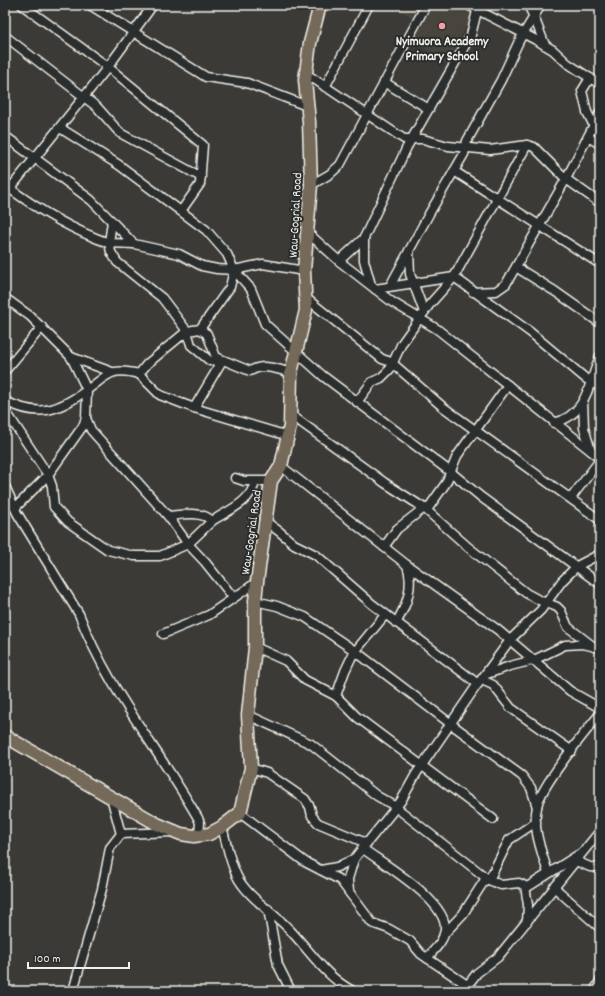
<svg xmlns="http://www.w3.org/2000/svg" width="605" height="996" font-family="Dekko,sans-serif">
  <rect width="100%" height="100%" fill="#3b3a37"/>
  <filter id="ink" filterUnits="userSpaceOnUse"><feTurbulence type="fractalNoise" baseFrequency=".025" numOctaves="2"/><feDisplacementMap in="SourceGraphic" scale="8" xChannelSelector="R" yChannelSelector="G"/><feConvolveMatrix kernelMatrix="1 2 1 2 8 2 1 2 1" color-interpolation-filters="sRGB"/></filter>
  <g filter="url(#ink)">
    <g fill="#47443d">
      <polygon points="392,5 422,5 414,19"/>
      <polygon points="431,5 463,5 474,12 447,63 411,41"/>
    </g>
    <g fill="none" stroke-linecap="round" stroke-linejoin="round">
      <defs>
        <g id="street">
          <polyline points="22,5 108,67 203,145 200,184 181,211"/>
          <polyline points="90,5 206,77 247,83 307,106"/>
          <polyline points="468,5 538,41 553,50 567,63 590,78 582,91 587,112 594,126"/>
          <polyline points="528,5 534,17 545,45"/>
          <polyline points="5,36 97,107 120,133 201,177"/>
          <polyline points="305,73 404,139 423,139 448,146 490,150 527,145 534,147 566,179 600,203"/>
          <polyline points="590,78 600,84"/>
          <polyline points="384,82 429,109"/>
          <polyline points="325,87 369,5"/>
          <polyline points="60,128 119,165 206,230 227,254 234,270 251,289 265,324 323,376 452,473 481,497 600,584"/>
          <polyline points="5,136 91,200 134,244 179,254 202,266 217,269 234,270 263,264 304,271"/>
          <polyline points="588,137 600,144"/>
          <polyline points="454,171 600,264"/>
          <path d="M 5,185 C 37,209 71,230 109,243 L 111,252 L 117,262 L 162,298 L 187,331 L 191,345 L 210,361 L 222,361 L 194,408"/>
          <polyline points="311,185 330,174 340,165 426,5"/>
          <polyline points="5,195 108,67 153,5"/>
          <polyline points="112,221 109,243 134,244"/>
          <polyline points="308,233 339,261 392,302 437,329 600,458"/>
          <polyline points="364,238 364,260 371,285"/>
          <polyline points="409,251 410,274 424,312"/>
          <polyline points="339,261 364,238 407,147 471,35 477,11"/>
          <polyline points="516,267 556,292 600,323"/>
          <polyline points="390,286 429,214 464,154 467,141 501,80 519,41 541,5"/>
          <polyline points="375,289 454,277 530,332 585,378 600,387"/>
          <polyline points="473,292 496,291 506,284 566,179 600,113"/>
          <path d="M 5,298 L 30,316 L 71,357 L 87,390 C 58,411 39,418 5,401"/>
          <polyline points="306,298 382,359 391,362 443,407 600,520"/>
          <path d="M 200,329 L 207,334 L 216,357 L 250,371 C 264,363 277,369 291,373"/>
          <polyline points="71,357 112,372"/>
          <polyline points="5,371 42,327"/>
          <polyline points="139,374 160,395 194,408 288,436"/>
          <polyline points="583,401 584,428 591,451"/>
          <polyline points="357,402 372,382 381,378 390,369 402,343 430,304 454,277 527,145"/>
          <polyline points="5,410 48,475 52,486 54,507 68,522 108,550 134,556 160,556 188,544 212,521"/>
          <polyline points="291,415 385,483 424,508 468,547 526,593 539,600 557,607 561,611 568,627 594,647"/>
          <path d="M 86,418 L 87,390 C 109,374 111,367 139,374 L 147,364 L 187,331 L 200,329 L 230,287 L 234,270"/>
          <path d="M 554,423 C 587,415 589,383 600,356"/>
          <polyline points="281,466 407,565 498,630 570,691 600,708"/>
          <polyline points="235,478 244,481 271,481"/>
          <path d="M 5,486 L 17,513 L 79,614 C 107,688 159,750 198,818 L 200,823 L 199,835"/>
          <polyline points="571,498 600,460"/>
          <polyline points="15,508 48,475 83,426 86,418 91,430 168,516 188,544 205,562 233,597"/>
          <polyline points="427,510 446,483 457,456 508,385"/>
          <path d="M 168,516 C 182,515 202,510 212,521 C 229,510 250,503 255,482"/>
          <polyline points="265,521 280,532 294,544 316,555 372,604 478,684"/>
          <polyline points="384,547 397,529 424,508"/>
          <polyline points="255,601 277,606 305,617 355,651 451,724 522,776 531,788 537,807"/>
          <path d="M 396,623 C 407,605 414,586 407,565"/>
          <polyline points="163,634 209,615 257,582"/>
          <polyline points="255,647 286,661 305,680 336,696 357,717 493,819"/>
          <polyline points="487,674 510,666 534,660 565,645 583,644 600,648"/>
          <polyline points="482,680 493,685 511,708 572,751"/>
          <polyline points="336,696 345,671 353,654 385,615"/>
          <polyline points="248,715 311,744 377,796 393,805 489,880 501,885 519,883 525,886 528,905 527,922"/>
          <polyline points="251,768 267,773 305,799 310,807 312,816 318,823 366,843"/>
          <polyline points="111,797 121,834"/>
          <polyline points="240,813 305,862 340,880 372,923 389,929 410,941 421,954 476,991"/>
          <path d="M 222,827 C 227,844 230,865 239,880 C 250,898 272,912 287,927 C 309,949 325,977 353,991"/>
          <path d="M 362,848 C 383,864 448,901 445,930 C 444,941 434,950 427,958"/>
          <polyline points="576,861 590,867 600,868"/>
          <polyline points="321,870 337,867 354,859"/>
          <path d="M 548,873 C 542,852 532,829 537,807 C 540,787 585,732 600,714"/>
          <polyline points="489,880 509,840 536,822"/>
          <polyline points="554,887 600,928"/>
          <polyline points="526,888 578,855"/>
          <polyline points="352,896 349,892 348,879 354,859 401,801 416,774 475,688 510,640 541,610 562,581 577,566 600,554"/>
          <polyline points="268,909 278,965 291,991"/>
          <polyline points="444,934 463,914 486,878"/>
          <polyline points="73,991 102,889 110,848 121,834 172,832"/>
          <polyline points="463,991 477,973 498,957 600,831"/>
          <polyline points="594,991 600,981"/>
        </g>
        <polyline id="primary" points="5,736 157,824 181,834 194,836 209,834 222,827 240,813 251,768 248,715 255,647 255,601 257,582 271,481 281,466 290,426 291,373 306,310 304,271 311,185 309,122 305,80 310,43 320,5"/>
      </defs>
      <use href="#street" stroke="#f4f1e8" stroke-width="11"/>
      <use href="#primary" stroke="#f4f1e8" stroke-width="15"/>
      <use href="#street" stroke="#2a2d2e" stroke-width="8"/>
      <use href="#primary" stroke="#746a5a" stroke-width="12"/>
    </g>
  </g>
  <circle fill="#ff9aa2" stroke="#2a2d2e" stroke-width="1.5" cx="442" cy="26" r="4"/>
  <g text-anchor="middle" stroke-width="4" stroke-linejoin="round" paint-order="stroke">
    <g font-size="13" font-weight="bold" fill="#f4f1e8" stroke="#2a2d2e">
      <text x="442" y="45">Nyimuora Academy<tspan x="442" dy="15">Primary School</tspan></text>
    </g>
    <g font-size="13" fill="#f4f1e8" stroke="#2a2d2e">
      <text transform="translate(294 215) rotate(-87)" y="5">Wau-Gogrial Road</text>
      <text transform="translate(250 532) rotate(-82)" y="5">Wau-Gogrial Road</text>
    </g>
  </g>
  <rect width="605" height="996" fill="none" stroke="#2a2d2e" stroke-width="20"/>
  <rect x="10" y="10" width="585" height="976" fill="none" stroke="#f4f1e8" stroke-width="1.5" filter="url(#ink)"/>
  <path d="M28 962v6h101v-6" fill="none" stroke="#f4f1e8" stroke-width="2"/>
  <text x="34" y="962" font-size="12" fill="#f4f1e8" stroke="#2a2d2e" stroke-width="3" paint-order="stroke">100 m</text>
</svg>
